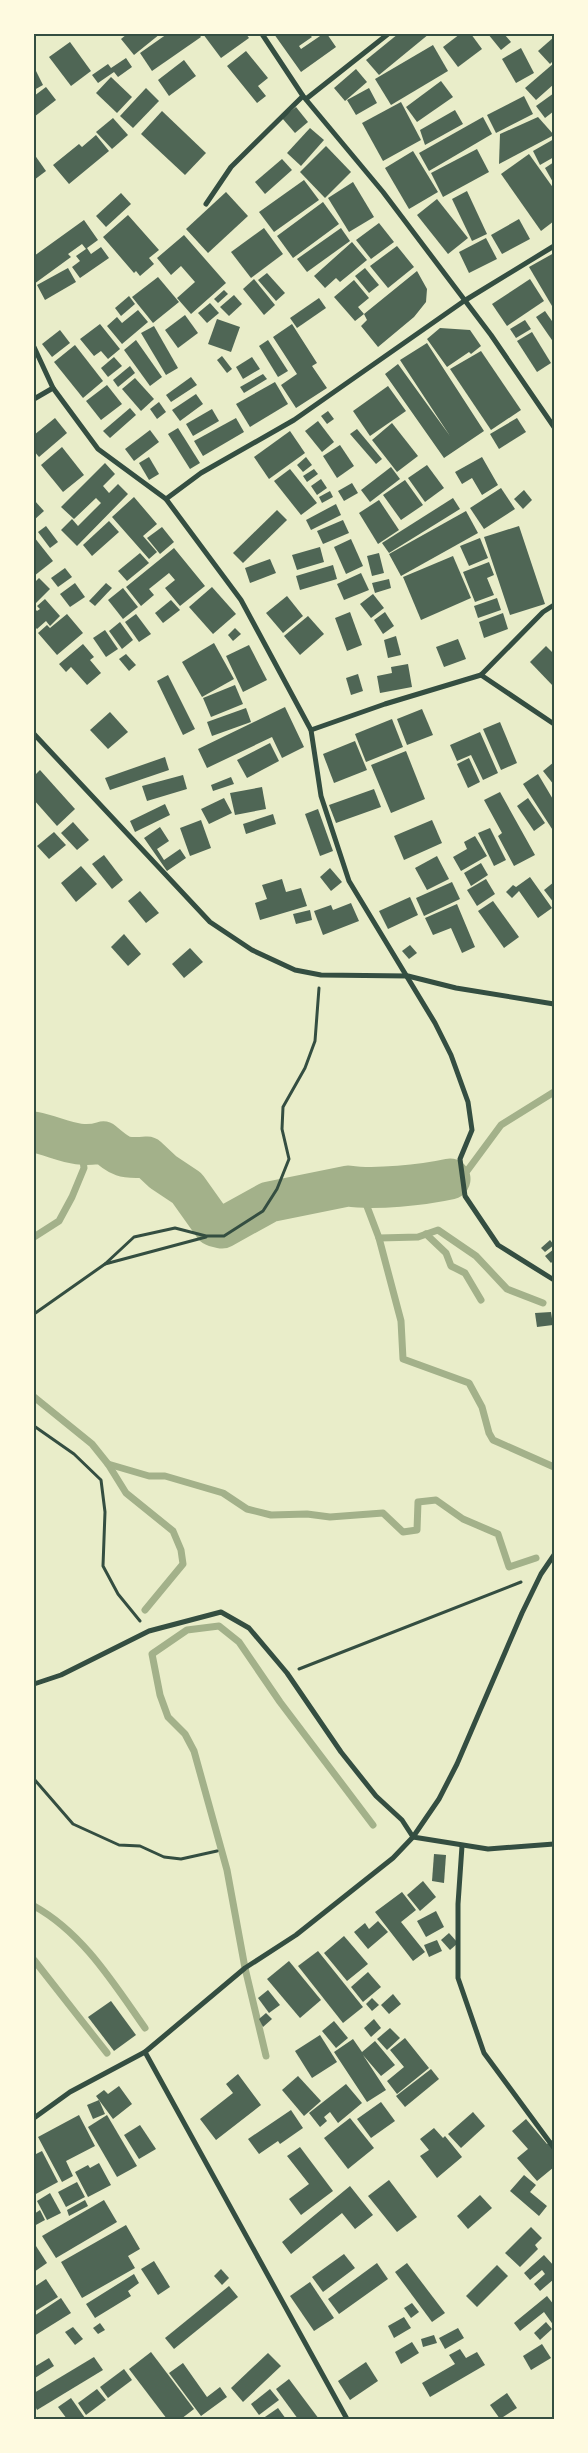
<svg xmlns="http://www.w3.org/2000/svg" width="588" height="2453" font-family="'DejaVu Sans',sans-serif">
  <rect width="100%" height="100%" fill="#e9edc9"/>
  <g fill="none" stroke-linecap="round" stroke-linejoin="round">
    <g stroke="#a3b18a" stroke-width="7">
      <polyline points="467,1171 501,1125 554,1092"/>
      <polyline points="360,1188 379,1238 418,1237 438,1230 476,1256 507,1289 543,1303"/>
      <polyline points="426,1234 446,1253 451,1266 465,1273 481,1300"/>
      <polyline points="34,1237 59,1221 72,1197 84,1168 81,1146"/>
      <polyline points="379,1238 401,1321 403,1359 469,1383 482,1407 489,1433 493,1440 554,1467"/>
      <polyline points="34,1397 92,1444 108,1464 126,1493 173,1531 181,1550 183,1564 145,1610"/>
      <polyline points="108,1464 149,1476 165,1476 223,1493 247,1509 271,1515 307,1514 330,1517 383,1513 403,1532 417,1530 418,1502 436,1500 463,1519 498,1534 509,1567 536,1558"/>
      <path d="M 34,1906 C 83,1933 114,1984 145,2028"/>
      <polyline points="34,1960 107,2053"/>
      <polyline points="266,2056 245,1968 227,1870 194,1751 185,1734 168,1717 160,1695 152,1654 187,1630 219,1626 239,1642 280,1702 373,1825"/>
    </g>
    <path stroke="#a3b18a" stroke-width="41" d="M 34,1132 C 59,1137 78,1150 103,1142 C 121,1157 123,1159 147,1157 L 163,1172 L 187,1188 L 214,1226 L 222,1228 L 269,1202 L 348,1186 C 375,1190 423,1185 450,1179"/>
  </g>
  <g fill="#4f6655">
    <polygon points="127,34 160,34 134,55 121,39"/>
    <polygon points="167,34 199,34 201,37 152,71 140,53"/>
    <polygon points="203,34 246,34 249,38 221,58"/>
    <polygon points="274,34 309,34 312,37 299,46 301,49 323,34 327,34 336,47 301,72"/>
    <polygon points="398,34 429,34 379,75 366,60"/>
    <polygon points="460,34 471,34 482,49 458,67 443,47"/>
    <polygon points="488,34 504,34 511,42 501,50"/>
    <polygon points="554,37 554,60 550,64 538,51"/>
    <polygon points="70,42 91,71 71,86 49,57"/>
    <polygon points="433,45 448,71 391,105 375,79"/>
    <polygon points="521,48 534,73 516,83 502,59"/>
    <polygon points="246,51 268,78 258,86 266,96 257,103 227,66"/>
    <polygon points="126,58 132,67 118,77 114,72 98,83 92,75 108,64 111,68"/>
    <polygon points="184,60 196,76 169,96 158,80"/>
    <polygon points="554,63 554,84 536,100 525,88"/>
    <polygon points="34,67 43,85 34,90"/>
    <polygon points="356,69 367,82 345,101 334,88"/>
    <polygon points="111,77 132,97 117,113 96,93"/>
    <polygon points="441,81 453,97 417,122 406,107"/>
    <polygon points="46,87 56,100 34,117 34,96"/>
    <polygon points="146,88 159,101 133,128 120,116"/>
    <polygon points="369,88 377,103 356,115 347,100"/>
    <polygon points="554,93 554,111 545,118 536,106"/>
    <polygon points="524,96 533,114 496,133 487,115"/>
    <polygon points="401,102 421,140 383,161 362,123"/>
    <polygon points="296,107 308,122 295,133 282,118"/>
    <polygon points="455,110 463,124 425,145 420,130"/>
    <polygon points="162,111 206,153 185,175 141,134"/>
    <polygon points="483,117 492,134 429,171 419,153"/>
    <polygon points="538,117 554,135 499,164 500,134"/>
    <polygon points="113,118 128,135 112,149 96,132"/>
    <polygon points="310,128 324,140 301,166 287,153"/>
    <polygon points="96,135 109,151 69,184 53,165 79,144 82,147"/>
    <polygon points="554,139 554,157 540,165 533,151"/>
    <polygon points="326,146 351,172 325,198 300,172"/>
    <polygon points="477,149 489,172 443,197 431,173"/>
    <polygon points="413,151 438,192 409,209 385,168"/>
    <polygon points="34,154 46,171 34,180"/>
    <polygon points="529,154 554,189 554,221 541,231 501,174"/>
    <polygon points="282,159 292,170 265,194 255,182"/>
    <polygon points="554,162 554,184 545,168"/>
    <polygon points="304,180 319,200 274,232 259,212"/>
    <polygon points="353,182 374,217 349,232 328,198"/>
    <polygon points="467,191 487,234 472,241 452,199"/>
    <polygon points="226,192 248,216 208,253 186,229"/>
    <polygon points="121,193 131,204 106,227 96,216"/>
    <polygon points="437,199 468,238 448,254 417,215"/>
    <polygon points="323,202 339,224 293,258 277,236"/>
    <polygon points="128,215 159,250 149,258 154,264 140,276 136,271 134,273 103,237"/>
    <polygon points="519,219 530,239 502,254 491,235"/>
    <polygon points="84,220 98,240 87,248 91,254 101,247 109,258 80,278 72,267 80,261 76,256 86,249 82,244 68,254 71,257 34,284 34,256"/>
    <polygon points="379,223 394,242 371,259 356,240"/>
    <polygon points="264,228 283,254 251,278 231,252"/>
    <polygon points="341,228 350,241 307,272 297,259"/>
    <polygon points="184,235 226,283 191,314 177,298 195,282 181,266 171,275 157,258"/>
    <polygon points="486,238 497,259 469,273 459,252"/>
    <polygon points="352,242 367,260 340,282 336,278 325,288 314,276"/>
    <polygon points="397,246 414,267 388,288 370,266"/>
    <polygon points="554,253 554,305 552,306 529,267"/>
    <polygon points="68,268 76,282 45,300 37,285"/>
    <polygon points="365,268 379,285 369,293 355,276"/>
    <polygon points="417,271 427,289 426,302 414,317 378,347 361,326 367,320 364,314"/>
    <polygon points="267,273 285,293 276,301 258,280"/>
    <polygon points="158,277 179,302 153,323 132,297"/>
    <polygon points="254,279 275,305 264,315 243,289"/>
    <polygon points="530,279 544,301 507,326 492,304"/>
    <polygon points="354,280 369,298 358,307 364,314 355,321 334,297"/>
    <polygon points="224,290 228,294 218,303 214,299"/>
    <polygon points="234,295 242,304 229,316 220,307"/>
    <polygon points="129,296 135,304 121,316 115,308"/>
    <polygon points="319,298 326,308 297,328 290,318"/>
    <polygon points="210,303 219,313 207,323 198,313"/>
    <polygon points="138,310 148,322 122,344 107,326 117,317 122,323"/>
    <polygon points="545,311 554,324 554,343 536,317"/>
    <polygon points="185,315 198,333 178,348 165,330"/>
    <polygon points="217,319 240,327 231,352 208,344"/>
    <polygon points="525,320 531,329 516,338 510,329"/>
    <polygon points="100,324 120,349 108,359 101,351 94,356 80,339"/>
    <polygon points="292,324 317,363 312,366 327,388 296,408 281,385 297,374 273,337"/>
    <polygon points="154,326 178,368 166,375 141,333"/>
    <polygon points="440,328 470,330 481,346 471,354 469,352 447,367 427,339"/>
    <polygon points="60,330 70,343 52,357 42,344"/>
    <polygon points="532,332 551,363 537,372 517,341"/>
    <polygon points="136,340 162,377 150,386 124,350"/>
    <polygon points="268,340 288,371 278,377 259,346"/>
    <polygon points="427,343 484,431 444,458 385,374 398,364 450,436 400,360"/>
    <polygon points="75,345 103,381 83,398 54,362"/>
    <polygon points="481,351 521,410 491,430 450,369"/>
    <polygon points="222,356 232,369 227,373 217,360"/>
    <polygon points="114,357 122,366 108,377 101,368"/>
    <polygon points="252,357 260,369 243,379 236,367"/>
    <polygon points="130,366 135,373 118,387 113,380"/>
    <polygon points="263,374 267,379 244,393 240,387"/>
    <polygon points="191,377 197,385 171,402 166,395"/>
    <polygon points="135,378 154,399 141,411 122,389"/>
    <polygon points="275,382 288,404 250,427 236,404"/>
    <polygon points="107,385 122,404 101,420 86,401"/>
    <polygon points="388,386 406,411 370,436 353,411"/>
    <polygon points="196,394 203,404 180,421 172,410"/>
    <polygon points="159,402 166,412 157,419 150,409"/>
    <polygon points="130,408 136,415 110,438 103,431"/>
    <polygon points="212,409 219,421 193,436 186,424"/>
    <polygon points="328,411 334,419 327,424 321,416"/>
    <polygon points="55,418 67,433 39,457 34,451 34,435"/>
    <polygon points="236,418 244,432 203,456 194,441"/>
    <polygon points="517,418 526,432 499,449 490,434"/>
    <polygon points="318,421 334,442 322,452 305,431"/>
    <polygon points="392,423 418,456 397,472 372,440"/>
    <polygon points="178,428 200,463 190,469 168,434"/>
    <polygon points="357,429 382,459 376,464 350,434"/>
    <polygon points="150,430 159,442 134,461 125,449"/>
    <polygon points="290,431 305,453 269,479 254,457"/>
    <polygon points="340,445 354,466 337,478 323,456"/>
    <polygon points="62,447 84,475 63,492 41,465"/>
    <polygon points="149,457 159,474 149,480 139,463"/>
    <polygon points="306,457 312,465 303,472 297,465"/>
    <polygon points="482,457 498,485 482,495 472,478 462,484 455,472"/>
    <polygon points="105,463 115,474 103,486 109,493 118,484 128,494 77,546 61,530 72,519 78,526 101,503 96,498 74,519 61,507"/>
    <polygon points="427,465 444,488 425,502 408,478"/>
    <polygon points="391,467 400,479 370,502 361,490"/>
    <polygon points="290,469 317,503 301,515 274,481"/>
    <polygon points="314,469 318,474 307,482 303,476"/>
    <polygon points="321,479 327,488 317,495 311,486"/>
    <polygon points="405,480 423,505 401,520 383,495"/>
    <polygon points="352,483 358,493 344,501 338,491"/>
    <polygon points="501,488 515,509 484,529 470,508"/>
    <polygon points="524,490 532,500 523,509 514,499"/>
    <polygon points="330,491 333,497 322,503 319,497"/>
    <polygon points="134,497 157,524 143,536 157,552 149,559 112,517"/>
    <polygon points="453,498 460,509 389,553 382,543"/>
    <polygon points="34,500 44,511 34,520"/>
    <polygon points="379,500 399,530 378,544 359,513"/>
    <polygon points="336,504 341,515 311,530 306,520"/>
    <polygon points="277,510 287,520 243,563 233,553"/>
    <polygon points="466,511 478,533 401,576 389,554"/>
    <polygon points="343,520 349,533 323,544 317,531"/>
    <polygon points="109,521 119,532 92,556 83,545"/>
    <polygon points="46,526 58,542 50,548 38,532"/>
    <polygon points="519,526 545,604 510,615 484,537"/>
    <polygon points="162,527 174,542 160,554 147,538"/>
    <polygon points="34,537 53,561 34,576"/>
    <polygon points="480,538 488,558 469,566 460,546"/>
    <polygon points="351,539 363,566 346,574 334,547"/>
    <polygon points="320,547 324,562 297,570 292,555"/>
    <polygon points="174,548 205,586 180,606 165,588 175,580 169,573 149,589 154,595 141,606 126,587"/>
    <polygon points="140,553 149,563 127,581 118,571"/>
    <polygon points="379,553 384,573 372,576 367,556"/>
    <polygon points="453,556 471,598 421,620 403,577"/>
    <polygon points="270,559 276,573 250,583 245,568"/>
    <polygon points="489,562 494,575 487,578 494,595 475,602 463,572"/>
    <polygon points="333,565 337,579 300,590 296,576"/>
    <polygon points="65,568 72,577 58,587 51,578"/>
    <polygon points="361,573 369,590 344,600 337,584"/>
    <polygon points="39,578 50,589 34,605 34,583"/>
    <polygon points="389,579 391,588 375,593 372,583"/>
    <polygon points="75,583 85,597 70,607 60,594"/>
    <polygon points="106,583 112,588 95,606 89,601"/>
    <polygon points="212,587 236,614 213,634 189,607"/>
    <polygon points="123,588 138,607 123,619 108,600"/>
    <polygon points="373,594 384,608 371,618 360,604"/>
    <polygon points="287,596 303,616 283,633 266,613"/>
    <polygon points="497,598 501,610 478,618 474,606"/>
    <polygon points="45,599 60,616 50,626 46,621 37,629 34,626 34,608 37,611 40,609 37,606"/>
    <polygon points="171,600 180,610 163,623 155,613"/>
    <polygon points="350,612 362,645 347,651 335,618"/>
    <polygon points="385,612 394,626 383,634 374,620"/>
    <polygon points="503,613 508,629 484,638 479,622"/>
    <polygon points="67,614 83,633 57,655 38,633 47,625 50,628"/>
    <polygon points="136,614 151,634 139,642 125,622"/>
    <polygon points="308,616 324,634 300,655 284,636"/>
    <polygon points="120,622 133,640 122,649 109,631"/>
    <polygon points="235,628 241,634 233,641 228,635"/>
    <polygon points="105,630 118,649 106,657 93,638"/>
    <polygon points="396,636 401,655 388,658 384,640"/>
    <polygon points="458,639 466,659 444,667 436,647"/>
    <polygon points="214,643 234,679 202,697 182,662"/>
    <polygon points="83,644 94,657 90,660 101,673 87,685 71,667 66,672 59,664"/>
    <polygon points="249,645 267,680 243,692 226,656"/>
    <polygon points="546,646 554,654 554,687 530,662"/>
    <polygon points="126,654 136,665 129,671 119,659"/>
    <polygon points="408,664 412,687 380,693 377,676 392,673 391,667"/>
    <polygon points="358,674 363,691 351,695 346,678"/>
    <polygon points="168,675 195,729 183,735 157,681"/>
    <polygon points="235,685 243,704 211,717 203,698"/>
    <polygon points="285,707 304,747 282,758 272,737 207,768 198,749"/>
    <polygon points="246,708 251,722 212,736 207,722"/>
    <polygon points="422,709 433,735 407,745 397,719"/>
    <polygon points="110,712 128,732 108,749 90,730"/>
    <polygon points="392,719 403,747 366,762 355,734"/>
    <polygon points="500,722 517,763 501,770 483,729"/>
    <polygon points="480,732 498,773 483,780 471,755 457,761 450,745"/>
    <polygon points="355,741 367,770 334,783 323,754"/>
    <polygon points="270,743 279,761 247,778 237,760"/>
    <polygon points="406,751 425,799 391,813 371,765"/>
    <polygon points="165,757 169,770 110,790 105,778"/>
    <polygon points="469,758 480,782 468,788 457,764"/>
    <polygon points="554,762 554,785 543,771"/>
    <polygon points="40,770 75,809 57,826 34,800 34,776"/>
    <polygon points="538,774 554,801 554,832 523,784"/>
    <polygon points="183,775 187,789 147,801 142,786"/>
    <polygon points="231,777 234,784 213,791 211,785"/>
    <polygon points="262,787 266,809 235,815 230,793"/>
    <polygon points="374,789 381,807 336,823 329,805"/>
    <polygon points="500,792 535,855 514,866 498,836 502,833 484,800"/>
    <polygon points="224,798 232,813 209,824 201,809"/>
    <polygon points="528,798 545,823 534,831 517,806"/>
    <polygon points="165,804 170,815 135,832 130,821"/>
    <polygon points="318,809 333,851 320,856 305,814"/>
    <polygon points="273,814 276,824 246,834 243,824"/>
    <polygon points="201,820 211,848 190,856 180,828"/>
    <polygon points="432,820 442,843 404,860 394,836"/>
    <polygon points="73,822 89,840 77,850 61,833"/>
    <polygon points="160,827 169,841 157,849 164,860 180,849 186,858 167,871 144,838"/>
    <polygon points="490,828 506,860 494,866 478,833"/>
    <polygon points="54,832 66,845 49,859 37,846"/>
    <polygon points="475,836 487,856 461,871 453,857 467,849 464,842"/>
    <polygon points="104,855 123,880 112,889 92,864"/>
    <polygon points="437,856 449,879 427,890 415,868"/>
    <polygon points="481,863 488,875 471,886 464,873"/>
    <polygon points="81,866 97,884 76,902 61,883"/>
    <polygon points="330,868 342,882 331,891 320,877"/>
    <polygon points="530,877 552,908 538,918 519,891 512,898 506,892 513,885 516,887"/>
    <polygon points="282,879 286,892 301,888 307,906 260,920 255,903 267,899 262,885"/>
    <polygon points="486,879 495,894 477,906 467,890"/>
    <polygon points="452,882 460,899 424,916 416,898"/>
    <polygon points="554,882 554,903 544,890"/>
    <polygon points="140,891 159,913 146,923 128,901"/>
    <polygon points="410,897 418,915 388,929 379,911"/>
    <polygon points="493,901 519,937 504,948 478,911"/>
    <polygon points="351,903 359,921 323,935 314,911 331,905 333,910"/>
    <polygon points="457,904 475,947 462,953 451,928 433,935 425,918"/>
    <polygon points="310,910 312,920 296,924 293,914"/>
    <polygon points="124,934 141,954 128,966 111,947"/>
    <polygon points="410,945 417,953 409,959 402,951"/>
    <polygon points="190,948 203,962 184,978 172,964"/>
    <polygon points="550,1240 554,1245 545,1252 541,1248"/>
    <polygon points="554,1249 554,1260 551,1263 545,1256"/>
    <polygon points="551,1312 553,1325 537,1327 535,1313"/>
    <polygon points="434,1854 446,1855 444,1883 432,1881"/>
    <polygon points="423,1881 436,1897 420,1911 407,1895"/>
    <polygon points="402,1892 416,1910 401,1922 425,1952 413,1961 375,1912"/>
    <polygon points="436,1911 444,1927 426,1937 417,1921"/>
    <polygon points="378,1921 388,1932 368,1949 354,1932 365,1923 369,1929"/>
    <polygon points="449,1933 458,1943 450,1950 441,1940"/>
    <polygon points="344,1936 368,1964 347,1981 324,1953"/>
    <polygon points="437,1940 442,1951 429,1957 424,1945"/>
    <polygon points="318,1951 363,2007 343,2023 298,1966"/>
    <polygon points="289,1961 321,2000 300,2018 267,1979"/>
    <polygon points="368,1972 381,1987 363,2002 351,1987"/>
    <polygon points="268,1990 280,2005 269,2013 258,1998"/>
    <polygon points="393,1994 401,2004 389,2014 381,2005"/>
    <polygon points="372,1998 379,2005 372,2011 366,2004"/>
    <polygon points="111,2001 136,2035 114,2051 88,2017"/>
    <polygon points="266,2013 272,2019 263,2027 259,2019"/>
    <polygon points="374,2019 381,2028 371,2037 364,2028"/>
    <polygon points="334,2021 348,2038 336,2048 322,2031"/>
    <polygon points="390,2028 400,2038 387,2050 377,2039"/>
    <polygon points="320,2035 337,2062 312,2078 295,2051"/>
    <polygon points="405,2038 429,2068 397,2094 387,2081 404,2067 390,2050"/>
    <polygon points="353,2039 362,2052 375,2041 395,2065 381,2076 363,2055 386,2090 367,2102 334,2052"/>
    <polygon points="431,2069 439,2079 405,2107 396,2096"/>
    <polygon points="238,2074 261,2105 216,2140 200,2119 233,2093 226,2084"/>
    <polygon points="298,2076 321,2101 304,2116 282,2090"/>
    <polygon points="346,2084 362,2103 338,2123 330,2112 324,2117 327,2121 320,2127 309,2113"/>
    <polygon points="119,2086 132,2104 113,2119 96,2096 104,2090 108,2094"/>
    <polygon points="99,2100 105,2114 93,2119 87,2105"/>
    <polygon points="381,2102 395,2121 371,2138 357,2119"/>
    <polygon points="291,2110 303,2128 280,2144 278,2141 259,2154 248,2139"/>
    <polygon points="473,2112 485,2126 461,2148 448,2134"/>
    <polygon points="79,2115 95,2146 66,2161 73,2176 62,2182 38,2137"/>
    <polygon points="107,2115 137,2166 117,2177 88,2127"/>
    <polygon points="350,2118 374,2148 348,2169 324,2138"/>
    <polygon points="526,2119 547,2144 552,2140 554,2142 554,2167 537,2181 517,2158 528,2149 512,2131"/>
    <polygon points="140,2125 156,2149 139,2159 124,2135"/>
    <polygon points="434,2128 443,2138 445,2136 462,2157 437,2178 420,2156 429,2150 420,2139"/>
    <polygon points="300,2147 333,2191 301,2215 289,2199 309,2184 287,2156"/>
    <polygon points="42,2151 58,2182 34,2195 34,2155"/>
    <polygon points="99,2163 111,2185 88,2197 75,2172 88,2165 90,2168"/>
    <polygon points="524,2175 536,2185 530,2192 547,2206 539,2216 510,2191"/>
    <polygon points="389,2180 417,2217 397,2232 368,2196"/>
    <polygon points="77,2182 85,2197 66,2207 58,2192"/>
    <polygon points="350,2186 373,2215 355,2229 342,2213 291,2254 282,2242"/>
    <polygon points="50,2193 61,2213 47,2220 37,2201"/>
    <polygon points="480,2195 492,2208 468,2229 457,2216"/>
    <polygon points="85,2200 88,2206 69,2216 67,2210"/>
    <polygon points="104,2200 117,2222 56,2258 42,2236"/>
    <polygon points="40,2210 45,2220 34,2226 34,2214"/>
    <polygon points="126,2225 140,2249 128,2256 135,2268 82,2298 61,2262"/>
    <polygon points="531,2227 542,2238 535,2245 538,2249 520,2267 505,2253"/>
    <polygon points="34,2243 47,2263 34,2272"/>
    <polygon points="344,2254 355,2268 323,2292 312,2277"/>
    <polygon points="544,2255 554,2266 554,2279 540,2291 534,2284 545,2274 542,2270 530,2280 524,2273"/>
    <polygon points="154,2261 170,2287 158,2295 141,2269"/>
    <polygon points="377,2263 388,2279 339,2314 328,2299"/>
    <polygon points="407,2263 445,2313 432,2322 395,2272"/>
    <polygon points="497,2265 508,2276 477,2307 466,2296"/>
    <polygon points="221,2269 229,2278 222,2285 214,2276"/>
    <polygon points="134,2274 139,2283 128,2291 131,2296 95,2318 86,2304"/>
    <polygon points="46,2279 58,2297 34,2312 34,2287"/>
    <polygon points="310,2282 334,2318 314,2331 290,2296"/>
    <polygon points="229,2286 238,2297 174,2349 165,2338"/>
    <polygon points="547,2296 554,2305 554,2326 544,2312 520,2331 514,2323"/>
    <polygon points="61,2298 71,2313 34,2336 34,2316"/>
    <polygon points="412,2303 419,2312 411,2318 404,2308"/>
    <polygon points="404,2317 411,2328 394,2338 388,2326"/>
    <polygon points="546,2322 552,2329 540,2340 534,2333"/>
    <polygon points="100,2323 105,2330 98,2334 93,2328"/>
    <polygon points="73,2327 83,2339 75,2345 65,2332"/>
    <polygon points="458,2328 464,2338 445,2349 439,2338"/>
    <polygon points="434,2335 437,2343 423,2347 421,2339"/>
    <polygon points="412,2342 419,2353 401,2364 395,2352"/>
    <polygon points="542,2344 551,2358 531,2370 523,2356"/>
    <polygon points="460,2349 466,2358 477,2352 485,2365 430,2397 422,2383 455,2364 449,2355"/>
    <polygon points="151,2352 194,2409 181,2419 167,2419 129,2369"/>
    <polygon points="268,2353 281,2366 243,2402 231,2388"/>
    <polygon points="94,2357 103,2370 37,2410 34,2404 34,2393"/>
    <polygon points="49,2358 54,2366 35,2378 34,2367"/>
    <polygon points="366,2362 378,2381 350,2400 338,2381"/>
    <polygon points="183,2363 207,2397 220,2387 227,2397 201,2416 169,2373"/>
    <polygon points="124,2369 132,2380 108,2398 100,2387"/>
    <polygon points="289,2379 319,2419 298,2419 276,2389"/>
    <polygon points="97,2389 106,2400 86,2415 78,2403"/>
    <polygon points="270,2389 279,2400 259,2415 251,2404"/>
    <polygon points="507,2393 517,2408 500,2419 490,2405"/>
    <polygon points="71,2398 85,2418 83,2419 67,2419 58,2407"/>
    <polygon points="278,2408 286,2419 262,2419"/>
  </g>
  <g fill="none" stroke-linecap="round" stroke-linejoin="round">
    <g stroke="#344e41" stroke-width="3">
      <polyline points="105,1264 206,1237"/>
      <polyline points="34,1314 105,1264 134,1237 175,1228 206,1236 224,1236 263,1211 277,1189 289,1159 282,1129 283,1107 305,1068 315,1041 319,988"/>
      <polyline points="34,1426 74,1454 101,1480 105,1512 103,1566 118,1594 140,1621"/>
      <polyline points="299,1669 521,1582"/>
      <polyline points="34,1779 73,1824 119,1845 140,1846 164,1857 181,1859 217,1851"/>
    </g>
    <g stroke="#344e41" stroke-width="5">
      <polyline points="262,34 303,96 383,192 491,335 554,427"/>
      <polyline points="306,99 388,34"/>
      <polyline points="206,204 231,167 303,96"/>
      <polyline points="34,347 53,388 98,449 166,499 241,600 311,730 321,796 349,881 435,1023 451,1055 468,1102 472,1130 460,1159 465,1196 498,1245 554,1280"/>
      <polyline points="34,399 53,388"/>
      <polyline points="166,499 201,473 294,420 464,301 554,246"/>
      <polyline points="481,675 554,724"/>
      <polyline points="311,730 385,704 481,675 543,612 554,605"/>
      <polyline points="34,734 210,922 252,950 295,970 321,975 408,976 456,988 554,1004"/>
      <polyline points="34,1684 61,1675 149,1631 221,1612 249,1628 287,1673 341,1752 376,1796 402,1820 413,1837 488,1849 554,1844"/>
      <polyline points="462,1846 458,1904 458,1978 484,2053 554,2148"/>
      <polyline points="145,2052 347,2419"/>
      <polyline points="34,2118 70,2092 145,2052 245,1968 296,1935 393,1858 413,1837 439,1799 457,1764 522,1613 541,1574 554,1555"/>
    </g>
  </g>
  <rect width="588" height="2453" fill="none" stroke="#fefae0" stroke-width="70"/>
  <rect x="35" y="35" width="518" height="2383" fill="none" stroke="#344e41" stroke-width="2"/>
</svg>
